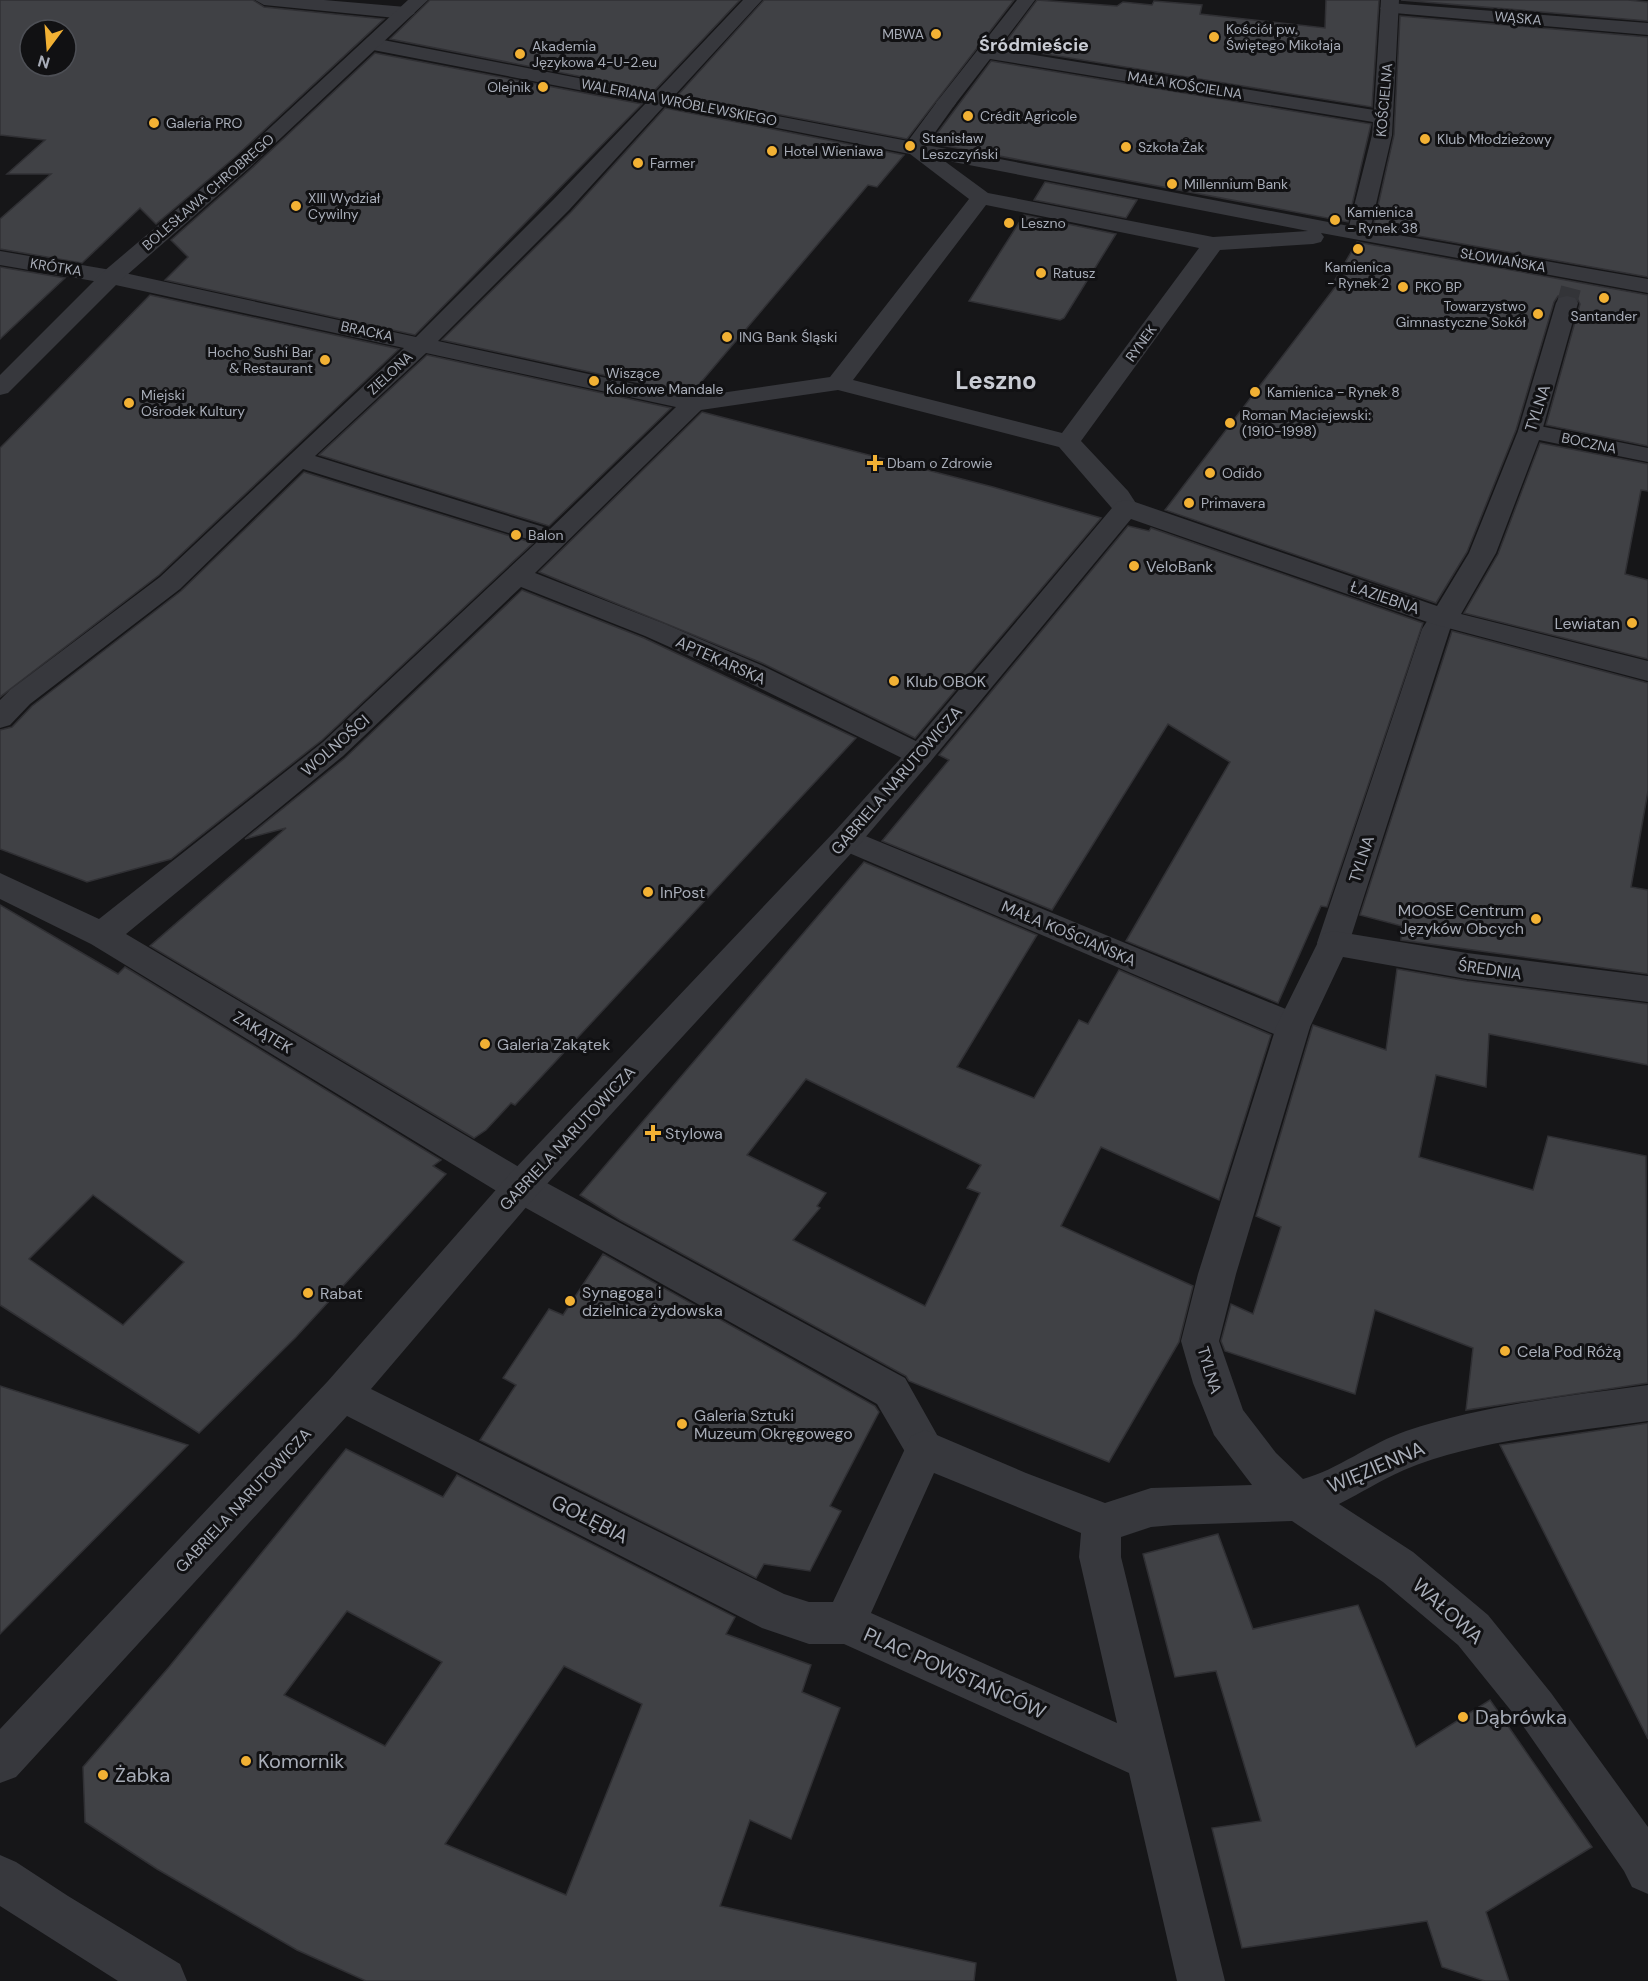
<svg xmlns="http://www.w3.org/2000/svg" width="1648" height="1981" font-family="'DM Sans',sans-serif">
  <rect width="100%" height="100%" fill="#161618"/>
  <g fill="#404145" stroke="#303034" stroke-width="1.5" fill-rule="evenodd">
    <path d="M 0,0 L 253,0 L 264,7 L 384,19 L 234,158 L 156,224 L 140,208 L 82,263 L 0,249 L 0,219 L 51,174 L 7,174 L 45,140 L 0,135 ZM 30,30 L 66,30 L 66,66 L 30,66 Z"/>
    <polygon points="430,0 740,0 654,91 390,39"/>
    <polygon points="764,0 1014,0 907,139 678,95"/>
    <polygon points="1037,0 1117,6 1123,2 1152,5 1154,1 1202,5 1200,14 1325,28 1326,0 1379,0 1372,107 1002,47"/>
    <polygon points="1401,0 1628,0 1648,2 1648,21"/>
    <polygon points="1400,16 1648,37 1648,277 1373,228 1394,135"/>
    <polygon points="375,53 642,104 415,335 165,280 188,257 171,240 250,170"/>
    <polygon points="991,61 1371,124 1348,222 930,143"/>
    <polygon points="665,108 904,155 877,187 868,185 691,394 442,340 571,212"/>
    <polygon points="1045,182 1137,200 1126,218 1034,200"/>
    <polygon points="1024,215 1116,234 1064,318 1060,320 969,301"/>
    <polygon points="1357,242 1648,295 1648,446 1546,425 1580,304 1576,296 1558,296 1554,302 1516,430 1467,552 1436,603 1165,510 1336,286 1332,285"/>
    <polygon points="0,267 65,278 0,339"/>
    <polygon points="150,295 399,349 159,575 0,697 0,448"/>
    <polygon points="427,355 671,408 549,526 319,455"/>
    <polygon points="702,412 993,487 1101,518 915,738 762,663 539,572"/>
    <polygon points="1540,443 1648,464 1648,491 1641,490 1625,574 1648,580 1648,659 1464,613 1498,554"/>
    <polygon points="304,472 533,543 322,740 171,859 87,882 0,849 0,730 12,727 32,706 181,591"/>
    <polygon points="1128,526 1149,531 1151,528 1423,623 1327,907 1321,906 1278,1003 1126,941 1230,762 1168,724 1052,910 882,841 949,760 939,755"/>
    <polygon points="522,590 644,638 856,738 515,1105 511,1103 486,1130 474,1138 150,946 286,828 245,839 345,758"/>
    <polygon points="1452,631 1648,683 1648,791 1631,887 1648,890 1648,974 1401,940 1402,926 1360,915"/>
    <path d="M 864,862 L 1037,935 L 957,1067 L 1034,1098 L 1079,1020 L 1088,1024 L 1119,970 L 1271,1035 L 1219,1200 L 1101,1147 L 1061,1226 L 1193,1286 L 1179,1342 L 1109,1462 L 909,1381 L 906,1376 L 620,1220 L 580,1195 ZM 806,1079 L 981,1165 L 967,1188 L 980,1193 L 925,1306 L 793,1240 L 820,1208 L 817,1206 L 826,1193 L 747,1155 Z"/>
    <path d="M 0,905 L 118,974 L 125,967 L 441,1160 L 433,1166 L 446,1174 L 296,1337 L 199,1433 L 0,1305 ZM 93,1195 L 184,1262 L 123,1325 L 29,1259 Z"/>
    <polygon points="1397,969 1467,981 1648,1004 1648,1065 1489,1034 1486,1087 1436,1075 1419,1157 1533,1190 1548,1136 1646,1156 1648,1383 1466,1410 1473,1348 1375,1310 1355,1394 1225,1351 1221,1341 1231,1304 1253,1314 1281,1227 1256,1216 1312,1028 1313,1025 1386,1050"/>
    <polygon points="603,1254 875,1406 879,1412 830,1506 841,1511 810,1571 764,1564 756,1578 480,1440 516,1385 503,1378 549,1309 563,1315"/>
    <polygon points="0,1386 188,1445 0,1634"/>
    <polygon points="1648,1423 1648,1739 1500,1445"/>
    <path d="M 346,1449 L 443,1497 L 457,1475 L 735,1617 L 726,1634 L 811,1665 L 802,1692 L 840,1708 L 791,1839 L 750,1820 L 720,1906 L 976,1963 L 974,1981 L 366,1981 L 297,1950 L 157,1869 L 85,1822 L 83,1767 L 169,1667 ZM 347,1611 L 442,1662 L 385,1746 L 284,1695 ZM 564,1666 L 642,1704 L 566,1895 L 445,1844 Z"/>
    <polygon points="1218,1534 1253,1629 1358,1605 1416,1747 1490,1700 1592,1847 1486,1912 1509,1981 1485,1981 1442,1967 1427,1921 1242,1948 1212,1828 1261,1821 1216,1671 1175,1677 1143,1554"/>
  </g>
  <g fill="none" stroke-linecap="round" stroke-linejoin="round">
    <polyline stroke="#333438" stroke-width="20" stroke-dasharray="20 10" stroke-linecap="butt" points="1567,303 1571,288"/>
    <g fill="#37383d" fill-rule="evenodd">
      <polygon points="255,0 324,0 406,7 415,13 406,19 264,5"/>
      <path d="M 743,0 L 762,0 L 674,96 L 908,141 L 939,99 L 946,97 L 956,103 L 926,145 L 1349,226 L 1372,135 L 1375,131 L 1389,131 L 1392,135 L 1370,230 L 1648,279 L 1648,293 L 1321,233 L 1324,237 L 1321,242 L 1313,244 L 1220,250 L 1081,441 L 1128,491 L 1139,508 L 1135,514 L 1126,516 L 1117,514 L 1059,447 L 838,390 L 701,410 L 535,573 L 665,624 L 761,665 L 930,748 L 935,755 L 930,762 L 920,765 L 910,762 L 741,679 L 645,636 L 521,587 L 343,756 L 126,934 L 534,1176 L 905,1378 L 945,1449 L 939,1462 L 925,1468 L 911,1462 L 877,1404 L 508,1198 L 91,944 L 0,899 L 0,873 L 99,919 L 323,742 L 537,542 L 303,469 L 180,589 L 30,704 L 10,725 L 0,728 L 0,700 L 10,690 L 160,577 L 404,348 L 111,284 L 0,265 L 0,251 L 111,270 L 416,337 L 553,200 L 646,103 L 373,50 L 366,48 L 364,44 L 366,40 L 373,38 L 655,93 ZM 664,106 L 910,154 L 969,199 L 830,377 L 693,397 L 438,341 L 569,210 ZM 943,160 L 1308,231 L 1213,237 L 988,193 ZM 986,205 L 1199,248 L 1062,433 L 853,380 ZM 426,353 L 676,407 L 550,529 L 315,456 Z"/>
      <polygon points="1389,3 1648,23 1648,35 1383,12 1380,8"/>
      <polygon points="1567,296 1575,298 1578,303 1542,431 1539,436 1530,438 1521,436 1518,431 1556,303 1559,298"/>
      <polygon points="1443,609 1453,612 1457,618 1450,629 1349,943 1344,952 1333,955 1322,952 1317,943 1422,629 1433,612"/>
      <polygon points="846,828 1305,1017 1310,1027 1305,1037 1293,1040 1281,1037 835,847 831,839 835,831"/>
    </g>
    <g fill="#37383d" fill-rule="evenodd">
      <polygon points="408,0 428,0 249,168 119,282 8,393 0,395 0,375 103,272 235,160"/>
      <polygon points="1017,0 1035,0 998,49 1374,110 1381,0 1399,0 1392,135 1389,139 1375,139 1372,135 1373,122 990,59 953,107 939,107 936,103 939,99"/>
      <path d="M 1530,424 L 1648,448 L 1648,462 L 1539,440 L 1496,553 L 1461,614 L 1648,661 L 1648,681 L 1433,624 L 1131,519 L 930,762 L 857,847 L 534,1198 L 371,1389 L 784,1594 L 809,1602 L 833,1602 L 911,1436 L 925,1430 L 1026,1473 L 1105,1503 L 1151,1488 L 1252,1485 L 1214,1435 L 1193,1383 L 1181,1341 L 1198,1274 L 1276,1027 L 1322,934 L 1333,931 L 1467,953 L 1648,976 L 1648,1002 L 1467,979 L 1343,957 L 1310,1027 L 1236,1274 L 1219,1341 L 1243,1410 L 1276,1453 L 1303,1479 C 1337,1470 1371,1443 1406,1431 C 1484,1405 1567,1396 1648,1385 L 1648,1421 C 1572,1432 1475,1440 1404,1470 C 1381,1480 1361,1493 1339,1504 L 1413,1552 L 1488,1615 L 1551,1693 L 1648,1827 L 1648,1894 L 1632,1887 L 1624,1871 L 1521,1723 L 1458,1645 L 1383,1582 L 1292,1521 L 1174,1525 L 1151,1527 L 1121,1537 L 1121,1557 L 1225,1981 L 1177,1981 L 1129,1773 L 844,1644 L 809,1644 L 762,1628 L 347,1416 L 16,1777 L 0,1783 L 0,1729 L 328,1381 L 508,1176 L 835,831 L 910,748 L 1117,502 L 1126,500 L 1135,502 L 1437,606 L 1469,553 L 1518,431 L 1521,426 ZM 934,1473 L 1081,1533 L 1079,1557 L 1117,1723 L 871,1613 Z"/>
    </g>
    <polygon fill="#37383d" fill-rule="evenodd" points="0,1855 16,1862 68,1896 180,1964 187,1981 118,1981 0,1906"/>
  </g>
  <g fill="#f2b134" stroke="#111113" stroke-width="2">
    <circle cx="936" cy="34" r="6"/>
    <circle cx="1214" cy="37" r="6"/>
    <circle cx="520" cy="54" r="6"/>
    <circle cx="543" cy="87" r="6"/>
    <circle cx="968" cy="116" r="6"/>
    <circle cx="154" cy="123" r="6"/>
    <circle cx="1425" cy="139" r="6"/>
    <circle cx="910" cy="146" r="6"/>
    <circle cx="1126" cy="147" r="6"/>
    <circle cx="772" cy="151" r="6"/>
    <circle cx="638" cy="163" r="6"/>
    <circle cx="1172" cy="184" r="6"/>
    <circle cx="296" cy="206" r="6"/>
    <circle cx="1335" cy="220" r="6"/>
    <circle cx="1009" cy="223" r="6"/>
    <circle cx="1358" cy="249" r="6"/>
    <circle cx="1041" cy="273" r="6"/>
    <circle cx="1403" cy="287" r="6"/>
    <circle cx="1604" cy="298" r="6"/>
    <circle cx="1538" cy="314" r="6"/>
    <circle cx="727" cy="337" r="6"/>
    <circle cx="325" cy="360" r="6"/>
    <circle cx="594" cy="381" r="6"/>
    <circle cx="1255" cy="392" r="6"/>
    <circle cx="129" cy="403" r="6"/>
    <circle cx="1230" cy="423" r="6"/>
    <path d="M872 454h6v6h6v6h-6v6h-6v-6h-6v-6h6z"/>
    <circle cx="1210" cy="473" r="6"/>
    <circle cx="1189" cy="503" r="6"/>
    <circle cx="516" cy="535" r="6"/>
    <circle cx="1134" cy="566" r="6"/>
    <circle cx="1632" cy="623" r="6"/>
    <circle cx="894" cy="681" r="6"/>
    <circle cx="648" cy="892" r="6"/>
    <circle cx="1536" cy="919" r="6"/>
    <circle cx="485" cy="1044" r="6"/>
    <path d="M650 1124h6v6h6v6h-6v6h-6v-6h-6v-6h6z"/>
    <circle cx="308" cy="1293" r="6"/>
    <circle cx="570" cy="1301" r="6"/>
    <circle cx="1505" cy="1351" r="6"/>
    <circle cx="682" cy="1424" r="6"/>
    <circle cx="1463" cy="1717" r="6"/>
    <circle cx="246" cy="1761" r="6"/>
    <circle cx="103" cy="1775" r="6"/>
  </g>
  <g text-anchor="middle" stroke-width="6" stroke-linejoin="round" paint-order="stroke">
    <g font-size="14" fill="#a8adb8" stroke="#111113">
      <text transform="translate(1518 18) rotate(5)" y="5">WĄSKA</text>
      <text transform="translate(1185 85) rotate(9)" y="5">MAŁA KOŚCIELNA</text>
      <text transform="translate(1384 100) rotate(-85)" y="5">KOŚCIELNA</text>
      <text transform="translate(679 102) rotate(11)" y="5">WALERIANA WRÓBLEWSKIEGO</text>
      <text transform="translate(208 192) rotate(-41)" y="5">BOLESŁAWA CHROBREGO</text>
      <text transform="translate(1503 260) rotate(10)" y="5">SŁOWIAŃSKA</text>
      <text transform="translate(56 267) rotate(9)" y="5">KRÓTKA</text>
      <text transform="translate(367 331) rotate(12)" y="5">BRACKA</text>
      <text transform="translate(1141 343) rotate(-54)" y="5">RYNEK</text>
      <text transform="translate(390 373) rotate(-43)" y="5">ZIELONA</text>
      <text transform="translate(1589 443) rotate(12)" y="5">BOCZNA</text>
    </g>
    <g font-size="14" fill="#a8adb8" stroke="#111113" text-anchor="start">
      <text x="1226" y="34">Kościół pw.<tspan x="1226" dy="16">Świętego Mikołaja</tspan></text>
      <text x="924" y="39" text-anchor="end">MBWA</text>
      <text x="532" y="51">Akademia<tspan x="532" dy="16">Językowa 4-U-2.eu</tspan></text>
      <text x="531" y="92" text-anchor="end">Olejnik</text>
      <text x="980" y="121">Crédit Agricole</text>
      <text x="166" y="128">Galeria PRO</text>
      <text x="922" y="143">Stanisław<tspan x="922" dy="16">Leszczyński</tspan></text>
      <text x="1437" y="144">Klub Młodzieżowy</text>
      <text x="1138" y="152">Szkoła Żak</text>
      <text x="784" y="156">Hotel Wieniawa</text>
      <text x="650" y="168">Farmer</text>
      <text x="1184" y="189">Millennium Bank</text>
      <text x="308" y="203">XIII Wydział<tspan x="308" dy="16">Cywilny</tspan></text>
      <text x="1347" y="217">Kamienica<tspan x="1347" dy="16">- Rynek 38</tspan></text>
      <text x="1021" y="228">Leszno</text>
      <text x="1358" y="272" text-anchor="middle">Kamienica<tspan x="1358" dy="16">- Rynek 2</tspan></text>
      <text x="1053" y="278">Ratusz</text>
      <text x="1415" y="292">PKO BP</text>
      <text x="1526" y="311" text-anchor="end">Towarzystwo<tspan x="1526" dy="16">Gimnastyczne Sokół</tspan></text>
      <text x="1604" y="321" text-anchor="middle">Santander</text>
      <text x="739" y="342">ING Bank Śląski</text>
      <text x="313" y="357" text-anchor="end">Hocho Sushi Bar<tspan x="313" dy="16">&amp; Restaurant</tspan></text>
      <text x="606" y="378">Wiszące<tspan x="606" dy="16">Kolorowe Mandale</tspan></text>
      <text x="1267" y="397">Kamienica - Rynek 8</text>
      <text x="141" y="400">Miejski<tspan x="141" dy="16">Ośrodek Kultury</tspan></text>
      <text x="1242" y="420">Roman Maciejewski:<tspan x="1242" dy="16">(1910-1998)</tspan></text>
      <text x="887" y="468">Dbam o Zdrowie</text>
      <text x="1222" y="478">Odido</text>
      <text x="1201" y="508">Primavera</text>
      <text x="528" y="540">Balon</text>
    </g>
    <g font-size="16" fill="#a8adb8" stroke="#111113">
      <text transform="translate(1537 408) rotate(-72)" y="6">TYLNA</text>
      <text transform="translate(1385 597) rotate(19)" y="6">ŁAZIEBNA</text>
      <text transform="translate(721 660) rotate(24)" y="6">APTEKARSKA</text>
      <text transform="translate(335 745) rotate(-41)" y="6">WOLNOŚCI</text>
      <text transform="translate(896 780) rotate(-49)" y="6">GABRIELA NARUTOWICZA</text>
      <text transform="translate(1361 859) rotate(-72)" y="6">TYLNA</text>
      <text transform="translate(1069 933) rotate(23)" y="6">MAŁA KOŚCIAŃSKA</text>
      <text transform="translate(1490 969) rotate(8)" y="6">ŚREDNIA</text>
      <text transform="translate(263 1032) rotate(31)" y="6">ZAKĄTEK</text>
      <text transform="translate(567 1138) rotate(-47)" y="6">GABRIELA NARUTOWICZA</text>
      <text transform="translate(1210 1370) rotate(73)" y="6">TYLNA</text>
      <text transform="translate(243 1500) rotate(-47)" y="6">GABRIELA NARUTOWICZA</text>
    </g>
    <g font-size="16" fill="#a8adb8" stroke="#111113" text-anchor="start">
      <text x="1146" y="572">VeloBank</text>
      <text x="1620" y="629" text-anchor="end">Lewiatan</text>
      <text x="906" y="687">Klub OBOK</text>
      <text x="660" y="898">InPost</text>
      <text x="1524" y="916" text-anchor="end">MOOSE Centrum<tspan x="1524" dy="18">Języków Obcych</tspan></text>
      <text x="497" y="1050">Galeria Zakątek</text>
      <text x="665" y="1139">Stylowa</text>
      <text x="582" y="1298">Synagoga i<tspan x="582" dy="18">dzielnica żydowska</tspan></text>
      <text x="320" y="1299">Rabat</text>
      <text x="1517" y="1357">Cela Pod Różą</text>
      <text x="694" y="1421">Galeria Sztuki<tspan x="694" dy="18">Muzeum Okręgowego</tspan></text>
    </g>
    <g font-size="18" font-weight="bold" fill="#c9ccd4" stroke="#111113">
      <text x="1034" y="51">Śródmieście</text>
    </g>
    <g font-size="20" fill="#a8adb8" stroke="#111113">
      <text transform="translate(1376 1467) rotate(-23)" y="7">WIĘZIENNA</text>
      <text transform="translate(590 1519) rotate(27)" y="7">GOŁĘBIA</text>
      <text transform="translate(1448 1611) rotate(42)" y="7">WAŁOWA</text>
      <text transform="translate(955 1673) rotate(24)" y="7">PLAC POWSTAŃCÓW</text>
    </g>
    <g font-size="20" fill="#a8adb8" stroke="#111113" text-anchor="start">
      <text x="1475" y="1724">Dąbrówka</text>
      <text x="258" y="1768">Komornik</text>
      <text x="115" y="1782">Żabka</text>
    </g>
    <g font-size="24" font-weight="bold" fill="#c9ccd4" stroke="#111113">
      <text x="996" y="389">Leszno</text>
    </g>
  </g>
  <g transform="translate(48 48) rotate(196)"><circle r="28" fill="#111113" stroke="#4d4f55" stroke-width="1.5"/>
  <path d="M0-4.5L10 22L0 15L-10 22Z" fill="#f2b134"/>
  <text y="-9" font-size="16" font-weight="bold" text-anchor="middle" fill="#a8adb8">N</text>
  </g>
</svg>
